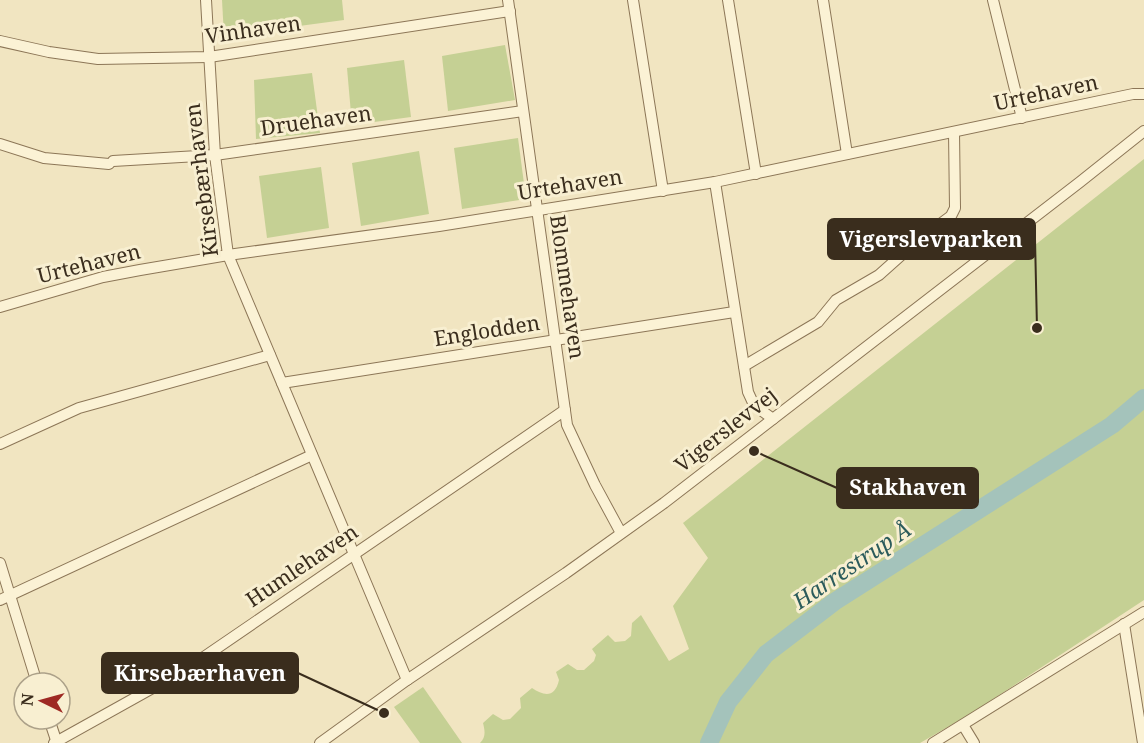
<svg xmlns="http://www.w3.org/2000/svg" width="1144" height="743" font-family="'Noto Serif',serif">
  <rect width="100%" height="100%" fill="#f1e5c1"/>
  <g fill="#c5d094">
    <polygon points="222,0 342,0 344,20 224,36"/>
    <polygon points="505,45 515,100 448,111 442,56"/>
    <polygon points="404,60 411,117 352,125 347,68"/>
    <polygon points="312,73 320,133 256,139 254,80"/>
    <polygon points="518,138 526,199 462,209 454,148"/>
    <polygon points="419,151 429,214 361,226 352,163"/>
    <path d="M 1144,159 L 1144,600 L 972,713 L 920,743 L 480,743 C 486,737 485,731 483,723 L 493,714 L 503,720 L 510,719 L 521,708 L 520,698 L 532,688 C 544,696 555,698 559,680 L 556,672 L 568,664 L 577,670 L 584,670 L 594,661 L 596,655 L 592,649 L 608,635 L 615,642 L 625,641 L 631,636 L 632,623 L 641,615 L 669,661 L 689,649 L 673,606 L 708,558 L 683,523 Z"/>
    <polygon points="321,167 329,228 267,238 259,176"/>
    <polygon points="423,687 462,743 420,743 394,707"/>
  </g>
  <g fill="none" stroke-linecap="round" stroke-linejoin="round">
    <polyline stroke="#a4c3bb" stroke-width="18" points="709,743 728,702 766,654 834,602 1112,425 1144,398"/>
    <defs>
      <g id="minor">
        <polyline points="206,0 215,155 228,255 407,680"/>
        <polyline points="508,0 567,425 595,485 621,533"/>
        <polyline points="633,0 663,191"/>
        <polyline points="728,0 756,174"/>
        <polyline points="823,0 847,154"/>
        <polyline points="993,0 1022,118"/>
        <polyline points="0,41 49,52 98,59 209,57 510,11"/>
        <polyline points="0,144 44,158 109,164"/>
        <polyline points="113,161 215,155 523,111"/>
        <polyline points="715,182 748,392 754,405 773,419"/>
        <polyline points="0,307 103,277 140,270 228,255 439,226 715,182 1133,94 1144,94"/>
        <polyline points="744,366 818,322 836,300 879,275 916,242 951,216 955,208 954,132"/>
        <polyline points="282,383 734,312"/>
        <polyline points="0,444 79,408 270,355"/>
        <polyline points="0,563 37,683"/>
        <polyline points="0,600 312,455"/>
        <polyline points="1124,624 1143,743"/>
        <polyline points="49,719 57,743"/>
        <polyline points="963,725 974,743"/>
        <polyline points="54,743 185,670 565,410"/>
        <polyline points="320,743 407,680 566,573 664,503 1080,182 1144,131"/>
        <polyline points="933,743 1144,612"/>
      </g>
    </defs>
    <use href="#minor" stroke="#8c7657" stroke-width="12"/>
    <use href="#minor" stroke="#fbf2d5" stroke-width="10"/>
  </g>
  <g text-anchor="middle" stroke-width="6" stroke-linejoin="round" paint-order="stroke">
    <g font-size="21" fill="#3a2d1d" stroke="#f8efd1">
      <text transform="translate(253 30) rotate(-8)" y="7">Vinhaven</text>
      <text transform="translate(1046 93) rotate(-12)" y="7">Urtehaven</text>
      <text transform="translate(316 121) rotate(-8)" y="7">Druehaven</text>
      <text transform="translate(202 180) rotate(-97)" y="7">Kirsebærhaven</text>
      <text transform="translate(570 185) rotate(-9)" y="7">Urtehaven</text>
      <text transform="translate(89 264) rotate(-14)" y="7">Urtehaven</text>
      <text transform="translate(567 287) rotate(82)" y="7">Blommehaven</text>
      <text transform="translate(487 331) rotate(-9)" y="7">Englodden</text>
      <text transform="translate(726 430) rotate(-38)" y="7">Vigerslevvej</text>
      <text transform="translate(302 566) rotate(-34)" y="7">Humlehaven</text>
    </g>
    <g font-size="22" font-style="italic" fill="#2b5b5b" stroke="#f8efd1">
      <text transform="translate(852 565) rotate(-34)" y="8">Harrestrup Å</text>
    </g>
  </g>
  <path fill="none" stroke="#3a2d1d" stroke-width="2" d="M1037 328L1035 239M754 451L837 488M384 713L298 673"/>
  <g fill="#3a2d1d" stroke="#f8efd1" stroke-width="2">
    <circle cx="1037" cy="328" r="6"/>
    <circle cx="754" cy="451" r="6"/>
    <circle cx="384" cy="713" r="6"/>
  </g>
  <g fill="#3a2d1d" stroke="#3a2d1d" stroke-width="2">
    <rect x="828" y="219" width="207" height="40" rx="6"/>
    <rect x="837" y="468" width="141" height="40" rx="6"/>
    <rect x="102" y="653" width="196" height="40" rx="6"/>
  </g>
  <g font-size="22" text-anchor="middle" font-weight="bold" fill="#fff">
    <text x="931" y="247">Vigerslevparken</text>
    <text x="908" y="495">Stakhaven</text>
    <text x="200" y="681">Kirsebærhaven</text>
  </g>
  <g transform="translate(42 701) rotate(275)"><circle r="28" fill="#f8efd1" stroke="#aca189" stroke-width="1.5"/>
  <path d="M0-4.5L10 22L0 15L-10 22Z" fill="#9e2923"/>
  <text y="-9" font-size="16" font-weight="bold" text-anchor="middle" fill="#3a2d1d">N</text>
  </g>
</svg>
